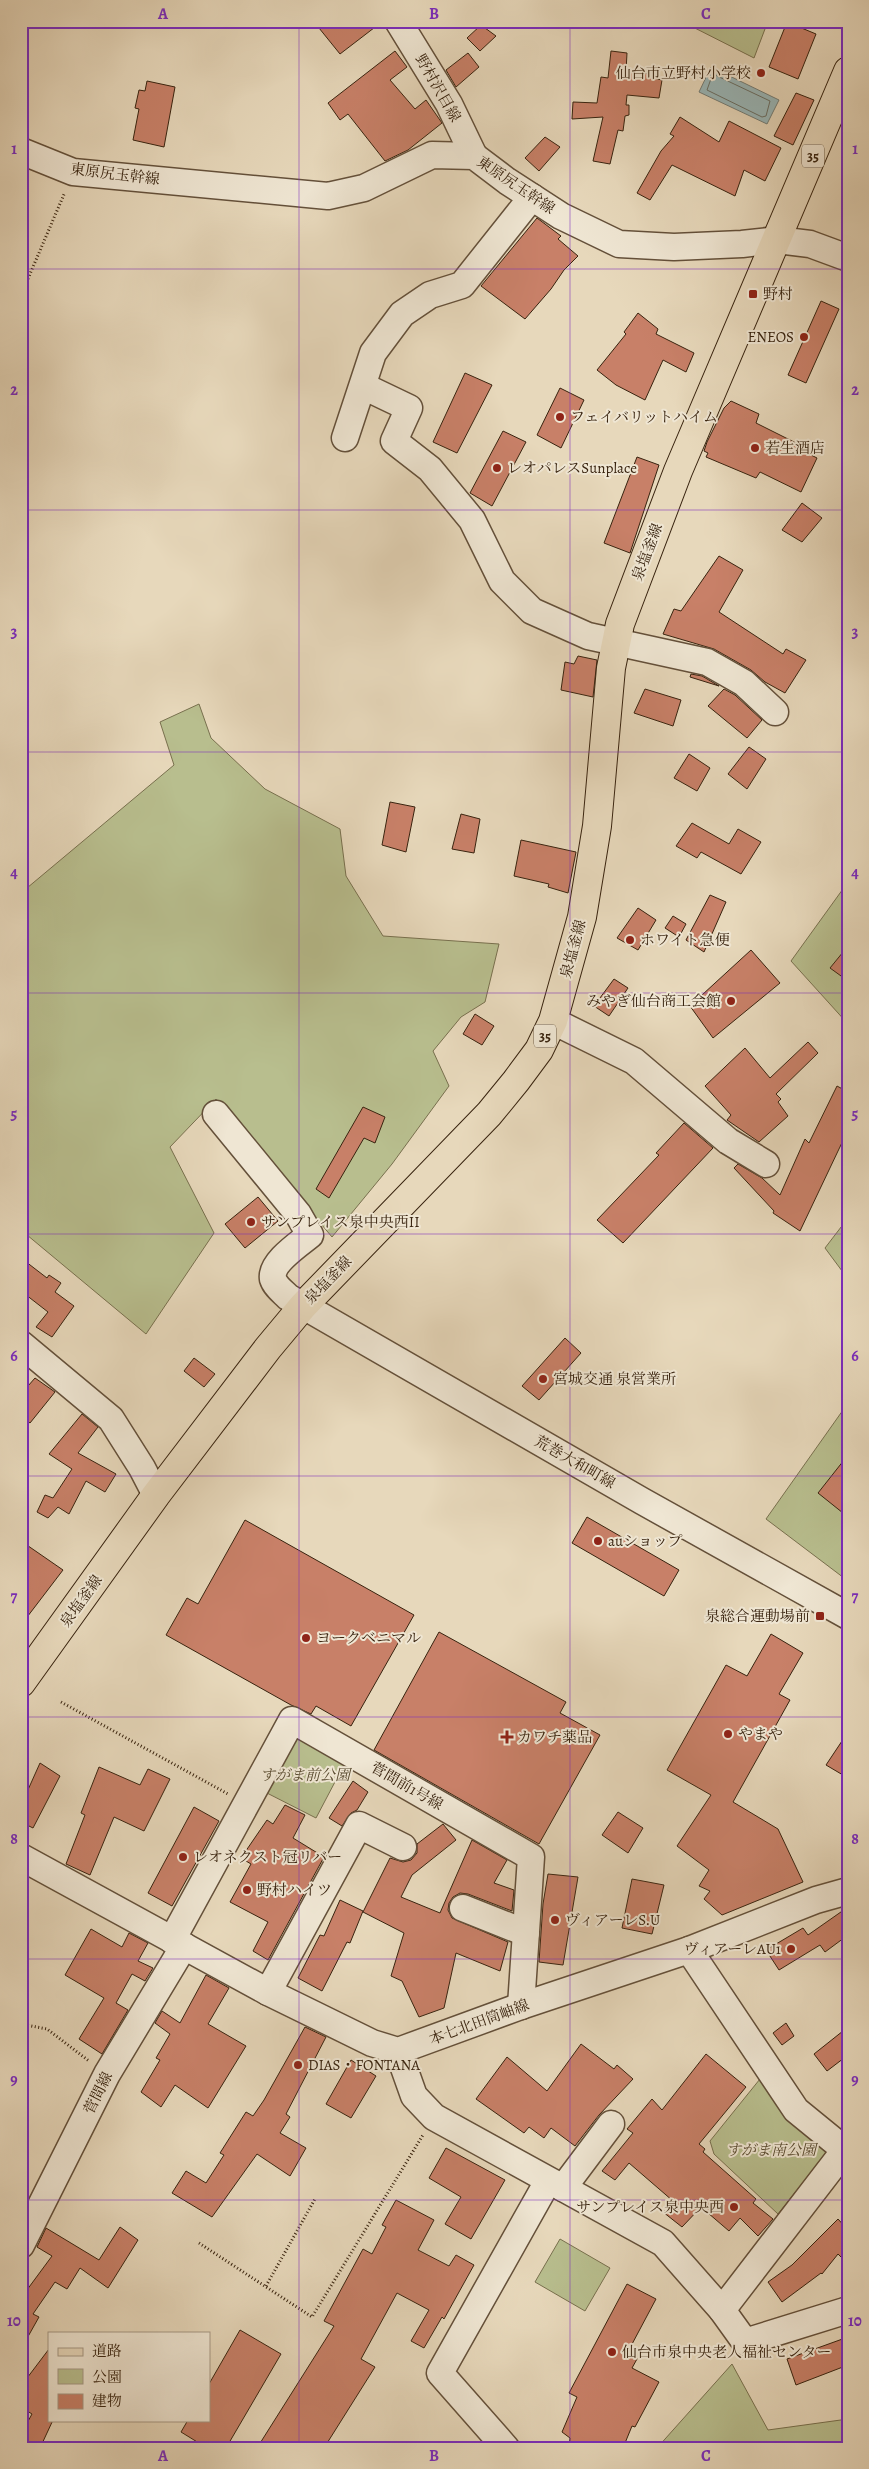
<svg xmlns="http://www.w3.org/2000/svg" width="869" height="2469" font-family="Alegreya,'Noto Serif JP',serif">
  <rect width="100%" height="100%" fill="#e7d8bb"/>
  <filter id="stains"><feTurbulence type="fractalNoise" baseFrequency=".004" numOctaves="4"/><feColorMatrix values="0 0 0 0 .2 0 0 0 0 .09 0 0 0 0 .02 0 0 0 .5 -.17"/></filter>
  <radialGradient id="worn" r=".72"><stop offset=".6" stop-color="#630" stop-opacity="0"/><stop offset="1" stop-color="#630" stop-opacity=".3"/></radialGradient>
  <g fill="#b8be8e" stroke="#78704e">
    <polygon points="681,21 768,21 754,58"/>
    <polygon points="199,704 211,738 265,789 340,829 346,876 383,936 499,944 485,1002 461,1017 433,1051 449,1086 392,1164 332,1237 216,1099 170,1147 214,1233 146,1334 21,1230 21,893 174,765 160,722"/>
    <polygon points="848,882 848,1024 791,961"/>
    <polygon points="848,1218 848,1279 825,1248"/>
    <polygon points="848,1403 848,1581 766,1519"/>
    <polygon points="302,1738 346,1761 316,1818 263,1791 287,1743"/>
    <polygon points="764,2074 828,2151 778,2214 714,2154 710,2141"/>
    <polygon points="560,2239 610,2268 585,2311 535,2282"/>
    <polygon points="732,2364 768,2430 848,2419 848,2448 657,2448"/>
  </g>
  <polygon fill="#9ab8ba" stroke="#737c76" points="711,67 779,100 767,124 699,92"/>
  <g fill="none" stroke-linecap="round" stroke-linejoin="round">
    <polygon stroke="#696e64" stroke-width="1" points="715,75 770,101 766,116 762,117 707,90 712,76"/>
  </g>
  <g fill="#c88068" stroke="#38230f">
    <polygon points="327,21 383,21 340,54 319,28"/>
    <polygon points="787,22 816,34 798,79 769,67"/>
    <polygon points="481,25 496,36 480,51 467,38"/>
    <polygon points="395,51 407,67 390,80 415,109 426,100 442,123 408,150 385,161 348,114 340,120 328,103"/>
    <polygon points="611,51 627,53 626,71 649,74 648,77 662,80 659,98 627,95 626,105 629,105 629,115 625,116 623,131 618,130 610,164 593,161 603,117 572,119 573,102 597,103 601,77 608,78"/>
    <polygon points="468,53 479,67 456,87 446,70"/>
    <polygon points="147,81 175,87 164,147 133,140 139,109 135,108 139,90 145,91"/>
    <polygon points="796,93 814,100 793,145 774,136"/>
    <polygon points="680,117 719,142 729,121 781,148 765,181 744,170 735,196 672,165 650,200 637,193 661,151 674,136 670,134"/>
    <polygon points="545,137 560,147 539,171 525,158"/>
    <polygon points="537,218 561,236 558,239 578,256 564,270 551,289 525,319 481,286"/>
    <polygon points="821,301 839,309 806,383 788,375"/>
    <polygon points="638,313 658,329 656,334 694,353 686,372 663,360 645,400 616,385 597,370 626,334 624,332"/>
    <polygon points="465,373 492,385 457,453 433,442"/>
    <polygon points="560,388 584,400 561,448 537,435"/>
    <polygon points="731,401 759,414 756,423 798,444 797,448 817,458 801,492 760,472 756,478 706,457 708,453 704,451 707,442 724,408"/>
    <polygon points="503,431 526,442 492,506 470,493"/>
    <polygon points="637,457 659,465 630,553 604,543"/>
    <polygon points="802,503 822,518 802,542 782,530"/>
    <polygon points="719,556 743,570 719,612 783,654 786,649 806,660 785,693 765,682 751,670 714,649 663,634 674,609 681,611"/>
    <polygon points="578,656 597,660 593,697 561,690 565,662 574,664"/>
    <polygon points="691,674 702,676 719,686 690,677"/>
    <polygon points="645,689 681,700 673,726 634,713"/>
    <polygon points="724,689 735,695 762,720 747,738 708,706"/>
    <polygon points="749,747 766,759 747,789 728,774"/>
    <polygon points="689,754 710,768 697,791 674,778"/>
    <polygon points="390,802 415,807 406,852 382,845"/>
    <polygon points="461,814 480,819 474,853 452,849"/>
    <polygon points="692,823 729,844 738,829 761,842 741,874 701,852 697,858 676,846"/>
    <polygon points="521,840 576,852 568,893 548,887 549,884 514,876"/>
    <polygon points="710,895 726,902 704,952 686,940"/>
    <polygon points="638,908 656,920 638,950 617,938"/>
    <polygon points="673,916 686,924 679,937 665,928"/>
    <polygon points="848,946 848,981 830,968"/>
    <polygon points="751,950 780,983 713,1038 690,1006"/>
    <polygon points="614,979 628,988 609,1016 594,1006"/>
    <polygon points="475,1014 494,1026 482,1045 463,1034"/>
    <polygon points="808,1042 818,1053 776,1094 781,1099 778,1102 788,1116 759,1142 727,1120 731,1115 705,1086 745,1048 770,1078"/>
    <polygon points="837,1086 848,1092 848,1130 800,1231 773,1213 774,1211 734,1168 738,1164 762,1178 780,1195 805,1139 809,1143"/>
    <polygon points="363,1107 385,1117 375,1143 364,1138 329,1198 316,1189"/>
    <polygon points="684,1123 713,1148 623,1243 597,1220 659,1155 656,1153"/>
    <polygon points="258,1197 278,1221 245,1248 225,1224"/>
    <polygon points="21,1258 47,1278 49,1275 61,1283 55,1292 74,1306 52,1337 36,1327 48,1312 21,1291"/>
    <polygon points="565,1338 581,1353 539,1400 522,1386"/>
    <polygon points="194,1358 215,1374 204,1387 184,1371"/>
    <polygon points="35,1378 55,1392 30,1423 21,1416 21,1394"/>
    <polygon points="82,1414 98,1427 78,1453 116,1474 105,1492 86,1481 69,1514 58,1507 48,1518 37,1512 45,1495 53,1498 72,1469 49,1454"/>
    <polygon points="848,1455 848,1517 818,1493"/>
    <polygon points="587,1517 679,1570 664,1596 572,1543"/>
    <polygon points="245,1520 414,1615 351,1726 316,1706 311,1714 291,1705 166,1635 187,1598 198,1604"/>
    <polygon points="21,1541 63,1570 21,1625"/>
    <polygon points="439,1632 566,1702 560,1713 600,1735 539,1844 374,1750"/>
    <polygon points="771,1634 803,1653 779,1694 790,1700 733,1802 778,1829 803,1882 722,1915 704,1899 710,1891 699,1886 709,1870 677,1846 711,1795 667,1770 726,1665 747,1676"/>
    <polygon points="848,1732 848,1778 826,1765"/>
    <polygon points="40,1763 60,1776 33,1828 21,1822 21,1790 27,1792"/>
    <polygon points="99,1767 140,1785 148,1769 170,1779 144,1831 114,1817 90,1875 66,1864 85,1815 81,1813"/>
    <polygon points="353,1781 368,1792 357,1810 351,1813 342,1826 329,1818"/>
    <polygon points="285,1805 305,1815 293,1838 324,1857 268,1960 253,1951 268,1922 230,1902 251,1864 241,1858 267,1820 273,1824"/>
    <polygon points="194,1807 219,1821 172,1906 148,1893"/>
    <polygon points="618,1812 643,1828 628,1853 602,1835"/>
    <polygon points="443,1824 456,1840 412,1875 401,1897 440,1913 472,1840 507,1860 494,1883 514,1890 512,1911 468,1894 460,1893 453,1897 449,1903 448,1910 452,1918 508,1942 500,1971 456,1953 444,2008 419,2017 402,1981 391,1976 404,1933 363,1912 390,1858 403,1862 411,1860 417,1853 417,1844"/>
    <polygon points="548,1874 578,1877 563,1965 539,1962 543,1904"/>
    <polygon points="632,1879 664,1885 652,1934 622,1928"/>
    <polygon points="340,1900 363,1911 350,1943 347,1942 322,1991 298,1978 320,1935 324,1936"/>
    <polygon points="848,1907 848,1935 825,1952 820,1945 779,1970 766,1950 803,1928 808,1935"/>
    <polygon points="91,1929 122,1947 129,1933 148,1943 138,1961 153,1968 145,1981 132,1974 116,2003 128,2010 102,2054 79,2039 104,1998 65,1975"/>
    <polygon points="206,1975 229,1988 208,2024 246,2046 208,2108 175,2085 161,2107 141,2092 160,2060 156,2058 170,2034 155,2023 162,2011 180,2023"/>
    <polygon points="786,2023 794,2036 782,2045 773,2033"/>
    <polygon points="305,2027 326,2037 286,2114 290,2117 280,2133 306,2148 290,2176 257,2154 212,2217 172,2193 186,2171 206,2183 224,2155 220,2153 246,2112 253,2116 264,2100"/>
    <polygon points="848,2027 848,2055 827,2071 814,2054"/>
    <polygon points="581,2044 614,2069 617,2065 633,2079 599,2115 575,2146 551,2128 544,2138 529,2127 524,2133 476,2099 507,2057 547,2091"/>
    <polygon points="706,2054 746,2087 699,2144 705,2149 703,2152 756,2199 753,2203 773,2219 758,2236 740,2218 729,2231 701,2207 682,2227 663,2212 673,2201 629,2163 615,2180 602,2171 633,2133 627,2129 652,2099 662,2110"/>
    <polygon points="351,2060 376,2076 351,2118 326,2104"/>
    <polygon points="446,2148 505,2180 471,2239 445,2224 461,2197 429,2178"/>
    <polygon points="396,2200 434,2220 418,2250 449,2266 456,2255 474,2265 444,2319 442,2317 424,2348 411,2341 429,2310 397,2293 361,2359 375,2367 324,2448 257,2448 334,2326 324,2321 363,2249 372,2254 386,2227 382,2225"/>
    <polygon points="838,2219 848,2230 848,2264 838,2254 822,2274 821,2273 782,2302 768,2282 792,2265"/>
    <polygon points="120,2227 138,2240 108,2288 80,2268 67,2289 55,2282 33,2314 39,2317 21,2349 21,2298 52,2256 37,2247 46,2228 99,2260"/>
    <polygon points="627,2284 656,2299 631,2346 637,2359 632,2368 659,2382 635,2427 632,2426 623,2448 569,2448 570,2438 562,2432 577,2397 569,2393"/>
    <polygon points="240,2330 281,2354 226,2448 207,2448 181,2432 188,2420 209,2420 209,2384"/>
    <polygon points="848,2337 848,2365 796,2385 787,2359"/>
    <polygon points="49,2349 49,2420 53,2420 40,2448 21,2448 21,2434 32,2414 21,2407 21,2386"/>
  </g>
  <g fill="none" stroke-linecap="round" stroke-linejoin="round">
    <defs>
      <g id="minor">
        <polyline points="398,21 449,104 474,156"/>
        <polyline points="21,151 73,172 328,196 364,188 432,155 474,156 507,181 561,216 619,244 674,247 742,244 777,240 810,244 848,258"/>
        <polyline points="363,386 409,408 394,441 430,469 472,520 502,581 532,611 588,636 707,662 744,683 775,712"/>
        <polyline points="345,438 373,353 402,314 430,295 462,285 532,197"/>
        <polyline points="553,1021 634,1061 728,1141 766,1164"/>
        <path d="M 216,1114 L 298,1214 L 310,1235 C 299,1244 270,1263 273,1279 C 275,1286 283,1292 288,1297 L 642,1501 L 848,1616"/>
        <polyline points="21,1344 111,1419 142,1468 156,1495"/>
        <polyline points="21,1857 268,1992 372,2043 398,2051 521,2006 689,1950 816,1900 848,1891"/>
        <polyline points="463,1908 526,1933"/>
        <polyline points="172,1940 292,1720 531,1857 521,2006"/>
        <polyline points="268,1992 359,1825 403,1847"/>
        <polyline points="398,2051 414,2096 434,2117 663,2243 722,2310 845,2150 796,2110 689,1950"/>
        <polyline points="563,2188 611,2124"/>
        <polyline points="21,2245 107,2074 184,1946"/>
        <polyline points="722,2310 745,2342 848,2310"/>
        <polyline points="506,2448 440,2373 548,2181"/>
      </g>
      <polyline id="major" points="21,1683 156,1495 268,1348 303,1306 489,1114 516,1081 539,1050 553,1021 582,917 597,826 611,668 620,624 678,471 848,71"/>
    </defs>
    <use href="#minor" stroke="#64503a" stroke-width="29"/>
    <use href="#major" stroke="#38230f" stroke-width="30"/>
    <g stroke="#38230f" stroke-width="3" stroke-dasharray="1 2.5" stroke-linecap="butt">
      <polyline points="21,295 65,192"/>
      <polyline points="61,1702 228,1794"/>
      <polyline points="21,2024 47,2029 89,2061"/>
      <polyline points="199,2243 312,2317 423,2135"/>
      <polyline points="266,2286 315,2199"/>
    </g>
    <use href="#minor" stroke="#efe6d3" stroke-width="26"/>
    <use href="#major" stroke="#e7d8bb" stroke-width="28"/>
  </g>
  <path fill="none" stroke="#7b2cbf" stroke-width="1" stroke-opacity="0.55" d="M 299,21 L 299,2448M 570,21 L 570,2448M 21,269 L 848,269M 21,510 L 848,510M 21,752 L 848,752M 21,993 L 848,993M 21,1234 L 848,1234M 21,1476 L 848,1476M 21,1717 L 848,1717M 21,1959 L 848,1959M 21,2200 L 848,2200"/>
  <g fill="#8f2418" stroke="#efe6d3" stroke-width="2">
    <circle cx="761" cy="73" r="5"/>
    <rect x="748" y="289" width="10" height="10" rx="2.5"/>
    <circle cx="804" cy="337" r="5"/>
    <circle cx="560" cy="417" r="5"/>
    <circle cx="755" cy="448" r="5"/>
    <circle cx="497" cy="468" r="5"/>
    <circle cx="630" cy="940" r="5"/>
    <circle cx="731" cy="1001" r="5"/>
    <circle cx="251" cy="1222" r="5"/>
    <circle cx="543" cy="1379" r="5"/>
    <circle cx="598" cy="1541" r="5"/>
    <rect x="815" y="1611" width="10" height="10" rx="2.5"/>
    <circle cx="306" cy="1638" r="5"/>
    <circle cx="728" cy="1734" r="5"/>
    <path d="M504.5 1729.5h5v5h5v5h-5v5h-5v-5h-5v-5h5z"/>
    <circle cx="183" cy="1857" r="5"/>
    <circle cx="247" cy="1890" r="5"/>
    <circle cx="555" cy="1920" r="5"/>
    <circle cx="791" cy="1949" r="5"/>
    <circle cx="298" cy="2065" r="5"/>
    <circle cx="734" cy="2207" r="5"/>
    <circle cx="612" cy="2352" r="5"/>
  </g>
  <g text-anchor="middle" stroke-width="4" stroke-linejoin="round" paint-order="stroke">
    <g fill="#efe6d3" stroke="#6f5e4a" stroke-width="1">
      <rect x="802" y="144.5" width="22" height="23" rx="4"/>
      <rect x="534" y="1024.5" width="22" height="23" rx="4"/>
    </g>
    <g font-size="14" font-weight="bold" fill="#38230f">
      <text x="813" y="161">35</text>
      <text x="545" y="1041">35</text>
    </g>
    <g font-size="15" fill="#38230f" stroke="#efe6d3" text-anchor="start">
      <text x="751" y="78" text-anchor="end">仙台市立野村小学校</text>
      <text x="763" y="299">野村</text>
      <text x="794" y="342" text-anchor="end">ENEOS</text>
      <text x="570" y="422">フェイバリットハイム</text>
      <text x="765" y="453">若生酒店</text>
      <text x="507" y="473">レオパレスSunplace</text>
      <text x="640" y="945">ホワイト急便</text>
      <text x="721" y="1006" text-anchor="end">みやぎ仙台商工会館</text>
      <text x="261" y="1227">サンプレイス泉中央西II</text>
      <text x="553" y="1384">宮城交通 泉営業所</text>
      <text x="608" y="1546">auショップ</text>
      <text x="810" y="1621" text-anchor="end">泉総合運動場前</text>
      <text x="316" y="1643">ヨークベニマル</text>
      <text x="738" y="1739">やまや</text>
      <text x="517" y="1742">カワチ薬品</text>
      <text x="193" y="1862">レオネクスト冠リバー</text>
      <text x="257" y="1895">野村ハイツ</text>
      <text x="565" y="1925">ヴィアーレS.U</text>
      <text x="781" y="1954" text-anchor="end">ヴィアーレAU1</text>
      <text x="308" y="2070">DIAS・FONTANA</text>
      <text x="724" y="2212" text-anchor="end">サンプレイス泉中央西</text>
      <text x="622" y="2357">仙台市泉中央老人福祉センター</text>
    </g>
    <g font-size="15" fill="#38230f" stroke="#efe6d3">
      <text transform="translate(438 88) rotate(60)" y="5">野村沢目線</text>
      <text transform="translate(115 174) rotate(7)" y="5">東原尻玉幹線</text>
      <text transform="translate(516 185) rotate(34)" y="5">東原尻玉幹線</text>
      <text transform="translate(647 552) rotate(-69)" y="5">泉塩釜線</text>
      <text transform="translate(573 949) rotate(-75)" y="5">泉塩釜線</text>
      <text transform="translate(328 1280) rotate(-46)" y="5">泉塩釜線</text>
      <text transform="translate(575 1462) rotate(30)" y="5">荒巻大和町線</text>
      <text transform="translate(81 1601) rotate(-54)" y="5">泉塩釜線</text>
      <text transform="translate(407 1786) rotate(30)" y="5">菅間前1号線</text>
      <text transform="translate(479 2022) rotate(-20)" y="5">本七北田筒岫線</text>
      <text transform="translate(98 2093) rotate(-63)" y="5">菅間線</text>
    </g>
    <g font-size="15" font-style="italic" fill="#584a2f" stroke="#efe6d3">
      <text x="305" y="1780">すがま前公園</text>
      <text x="771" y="2155">すがま南公園</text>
    </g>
  </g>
  <rect width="869" height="2469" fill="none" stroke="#e7d8bb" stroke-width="55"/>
  <rect x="48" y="2332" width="162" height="90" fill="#efe6d3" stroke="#a69885"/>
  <rect x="58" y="2348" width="25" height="8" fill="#e7d8bb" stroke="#a69885"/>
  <text x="92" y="2356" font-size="15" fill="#38230f">道路</text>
  <rect x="58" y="2369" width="25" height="15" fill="#b8be8e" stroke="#a69885"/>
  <text x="92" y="2382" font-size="15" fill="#38230f">公園</text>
  <rect x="58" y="2394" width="25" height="15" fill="#c88068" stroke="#a69885"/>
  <text x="92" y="2406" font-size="15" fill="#38230f">建物</text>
  <rect x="28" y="28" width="814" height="2414" fill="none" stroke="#7b2cbf" stroke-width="2"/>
  <g font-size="16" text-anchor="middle" font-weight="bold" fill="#7b2cbf">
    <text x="163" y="19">A</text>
    <text x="434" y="19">B</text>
    <text x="706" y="19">C</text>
    <text x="14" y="154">1</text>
    <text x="855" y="154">1</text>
    <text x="14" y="395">2</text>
    <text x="855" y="395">2</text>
    <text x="14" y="637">3</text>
    <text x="855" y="637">3</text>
    <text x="14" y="878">4</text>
    <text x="855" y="878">4</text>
    <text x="14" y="1119">5</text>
    <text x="855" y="1119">5</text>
    <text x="14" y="1361">6</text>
    <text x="855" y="1361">6</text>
    <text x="14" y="1602">7</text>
    <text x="855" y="1602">7</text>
    <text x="14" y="1844">8</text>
    <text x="855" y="1844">8</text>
    <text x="14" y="2085">9</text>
    <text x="855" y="2085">9</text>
    <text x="14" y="2326">10</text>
    <text x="855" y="2326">10</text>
    <text x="163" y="2461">A</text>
    <text x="434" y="2461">B</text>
    <text x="706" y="2461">C</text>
  </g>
  <rect width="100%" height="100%" filter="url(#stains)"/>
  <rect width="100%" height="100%" fill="url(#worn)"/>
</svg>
